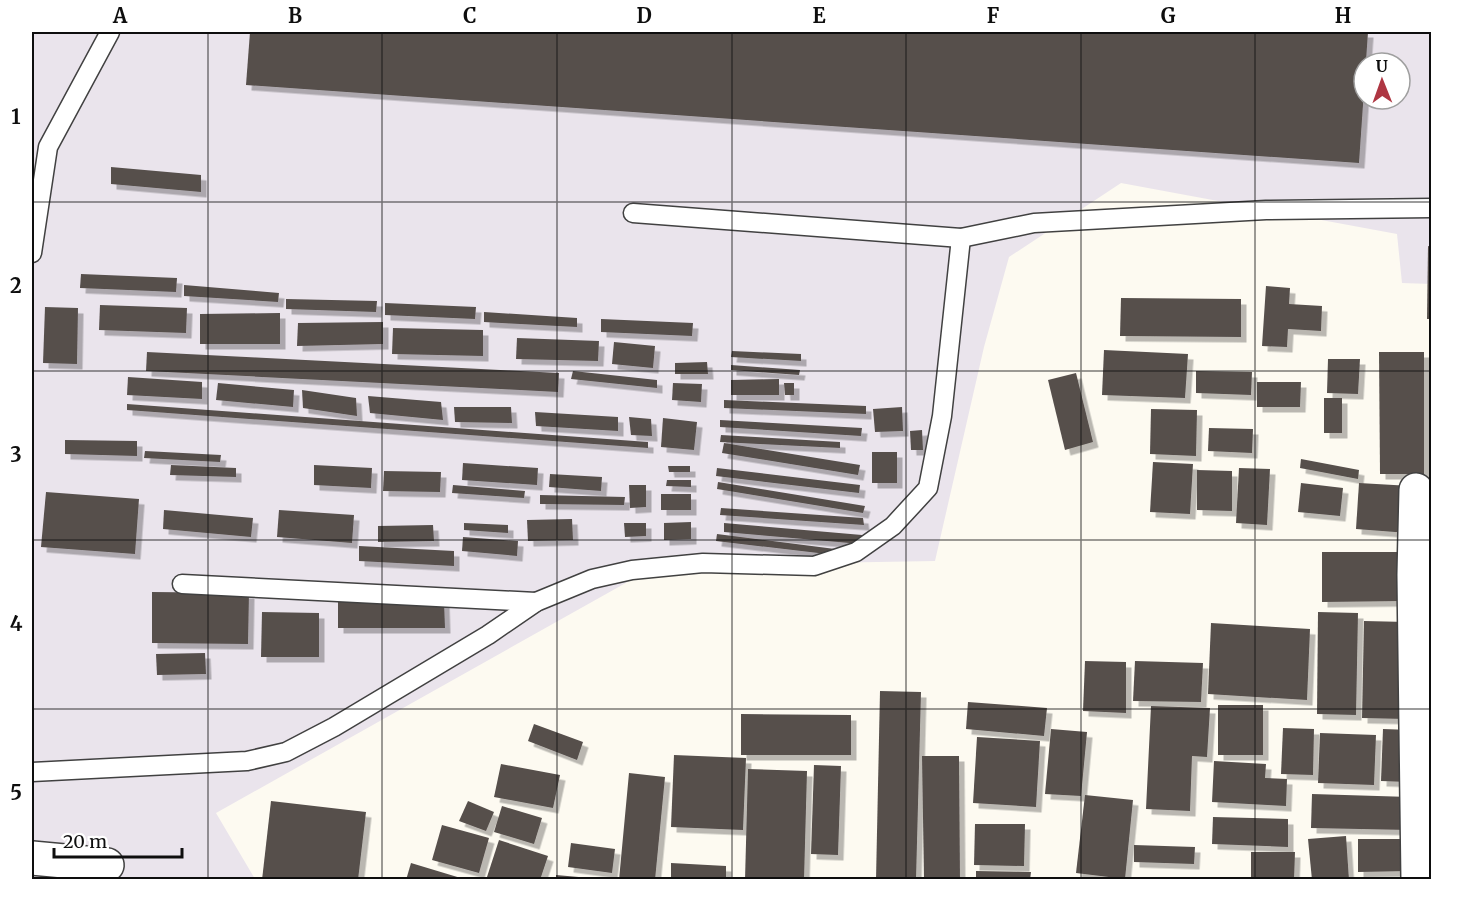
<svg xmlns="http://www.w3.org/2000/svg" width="1463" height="911" font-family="Merriweather,serif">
  <defs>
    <filter id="shadow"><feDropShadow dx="5.5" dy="5.5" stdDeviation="0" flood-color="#0004"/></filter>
  </defs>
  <rect width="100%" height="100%" fill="#fdfaf1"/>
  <path fill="#eae4ec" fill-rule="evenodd" d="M 32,32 L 1431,32 L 1431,284 L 1402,283 L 1397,234 L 1121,183 L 1009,257 L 984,347 L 935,561 L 656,566 L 216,813 L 255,879 L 32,879 ZM 1364,63 L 1400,63 L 1400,99 L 1364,99 Z"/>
  <g fill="#564f4c" filter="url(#shadow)">
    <polygon points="250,32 1368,32 1359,163 246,85"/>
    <polygon points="111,167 201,175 201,192 111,184"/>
    <polygon points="1428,246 1432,247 1432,319 1427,319"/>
    <polygon points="81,274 177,278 176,292 80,288"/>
    <polygon points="184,285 279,293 278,302 184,296"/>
    <polygon points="1266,286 1290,288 1289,304 1322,306 1321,331 1288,329 1287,347 1262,346"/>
    <polygon points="1121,298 1241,299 1241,337 1120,336"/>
    <polygon points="286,299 377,301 376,312 286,309"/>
    <polygon points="385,303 476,307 475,319 385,315"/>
    <polygon points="100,305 187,308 186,333 99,330"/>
    <polygon points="45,307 78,308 77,364 43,363"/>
    <polygon points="484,312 577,318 577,327 484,322"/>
    <polygon points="280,313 280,344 200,344 200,314"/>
    <polygon points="601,319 693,323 692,336 601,332"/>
    <polygon points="383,322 383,344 297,346 298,323"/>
    <polygon points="393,328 483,330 483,356 392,354"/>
    <polygon points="517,338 599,341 598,361 516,359"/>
    <polygon points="614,342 655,346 653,368 612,364"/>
    <polygon points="1104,350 1188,354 1185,398 1102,395"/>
    <polygon points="732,351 801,354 801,361 731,357"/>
    <polygon points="147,352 559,373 558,392 146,371"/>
    <polygon points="1379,352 1424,352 1424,474 1380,474"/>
    <polygon points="1328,359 1360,359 1358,394 1327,393"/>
    <polygon points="707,362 708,374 675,374 675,363"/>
    <polygon points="731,365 800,370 799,375 731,370"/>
    <polygon points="573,371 657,380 657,388 571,379"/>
    <polygon points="1196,371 1252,372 1251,395 1196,393"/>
    <polygon points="1076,373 1093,442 1065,450 1048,380"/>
    <polygon points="128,377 202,382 202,399 127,395"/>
    <polygon points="779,379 779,395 731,395 731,380"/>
    <polygon points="1257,382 1301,382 1300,407 1257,407"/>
    <polygon points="218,383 294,390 293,407 216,400"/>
    <polygon points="673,383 702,384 701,402 672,400"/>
    <polygon points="784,383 794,383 794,395 785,395"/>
    <polygon points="302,390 356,398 357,416 303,408"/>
    <polygon points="368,396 441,402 443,420 370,413"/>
    <rect x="1324" y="398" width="18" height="35"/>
    <polygon points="724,400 866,406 866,414 724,408"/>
    <polygon points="127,404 648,442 648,448 127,410"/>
    <polygon points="454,407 511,407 512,423 455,422"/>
    <polygon points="902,407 903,431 875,432 873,409"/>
    <polygon points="1151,409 1197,410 1196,456 1150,454"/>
    <polygon points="535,412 618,417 618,431 536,426"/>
    <polygon points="629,417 651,419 652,436 631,435"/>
    <polygon points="663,418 697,422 694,450 661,447"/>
    <polygon points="720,420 862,428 861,436 720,427"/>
    <polygon points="1209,428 1253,429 1252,453 1208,451"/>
    <polygon points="922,430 923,450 911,450 910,431"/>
    <polygon points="721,435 840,442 840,448 720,442"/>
    <polygon points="65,440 137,441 137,456 65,454"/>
    <polygon points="724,443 860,465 858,475 722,453"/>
    <polygon points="145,451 221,455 220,462 144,458"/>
    <rect x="872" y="452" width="25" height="31"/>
    <polygon points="1301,459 1359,470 1358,479 1300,468"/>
    <polygon points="1153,462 1193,464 1190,514 1150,512"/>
    <polygon points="463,463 538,468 537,485 462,480"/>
    <polygon points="171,465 236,468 236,477 170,475"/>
    <polygon points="314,465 372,468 371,488 314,485"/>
    <polygon points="668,466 690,466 690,472 669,472"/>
    <polygon points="717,468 860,485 859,493 716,476"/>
    <polygon points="1239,468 1270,469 1267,525 1236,523"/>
    <polygon points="1197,470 1232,471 1232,511 1197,510"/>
    <polygon points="384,471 441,472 440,492 383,491"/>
    <polygon points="550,474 602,477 601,491 549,487"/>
    <polygon points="667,480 691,480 691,487 666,486"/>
    <polygon points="718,482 865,506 863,513 717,489"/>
    <polygon points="1301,483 1343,488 1340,516 1298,512"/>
    <polygon points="1359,483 1411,486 1408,533 1356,529"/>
    <polygon points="453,485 525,491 524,498 452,493"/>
    <polygon points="629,485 646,485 646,507 630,508"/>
    <polygon points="46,492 139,499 135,554 41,547"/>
    <rect x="661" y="494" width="30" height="16"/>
    <polygon points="540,495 625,497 624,505 540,504"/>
    <polygon points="721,508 863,518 864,525 720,515"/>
    <polygon points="164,510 253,518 251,537 163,529"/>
    <polygon points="279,510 354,515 352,543 277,537"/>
    <polygon points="572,519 573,540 528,541 527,520"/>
    <polygon points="691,522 691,539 664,540 664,523"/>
    <polygon points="464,523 508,525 508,533 464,530"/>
    <polygon points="624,523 646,523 646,536 625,537"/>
    <polygon points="724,523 862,535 861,544 724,532"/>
    <polygon points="433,525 434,541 378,542 378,526"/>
    <polygon points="717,534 835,549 835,555 716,541"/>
    <polygon points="463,537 518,541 517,556 462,551"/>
    <polygon points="359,546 454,551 454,566 359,561"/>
    <polygon points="1322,552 1405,552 1405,601 1322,602"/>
    <polygon points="152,592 249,593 248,644 152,643"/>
    <polygon points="338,601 444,601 445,628 338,628"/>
    <polygon points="262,612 319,613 319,657 261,657"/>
    <polygon points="1318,612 1358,613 1356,715 1317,714"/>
    <polygon points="1364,621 1407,622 1406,719 1362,718"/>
    <polygon points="1211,623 1310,629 1307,700 1208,694"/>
    <polygon points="205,653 206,674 157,675 156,654"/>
    <polygon points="1085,661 1126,662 1126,713 1083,711"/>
    <polygon points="1135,661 1203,663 1201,702 1133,701"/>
    <polygon points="880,691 921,692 916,880 876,880"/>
    <polygon points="968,702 1047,708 1044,736 966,729"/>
    <rect x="1218" y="705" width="45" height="50"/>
    <polygon points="1151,706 1210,708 1207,757 1192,756 1190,811 1146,809"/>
    <polygon points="741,714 851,715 851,755 741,755"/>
    <polygon points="534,724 583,742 577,760 528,741"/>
    <polygon points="1283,728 1314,729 1313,775 1281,774"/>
    <polygon points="1051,729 1087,732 1081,796 1045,794"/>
    <polygon points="1383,729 1411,730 1408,782 1381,781"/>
    <polygon points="1320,733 1376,735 1374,785 1318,783"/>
    <polygon points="977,737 1040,741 1036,807 973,803"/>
    <polygon points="674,755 746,758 743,830 671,827"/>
    <polygon points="922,756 959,756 960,880 924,880"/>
    <polygon points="1214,761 1266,764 1265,778 1287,779 1286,806 1212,802"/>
    <polygon points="501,764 560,775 553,808 494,797"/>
    <polygon points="814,765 841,766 838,855 811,854"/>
    <polygon points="748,769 807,771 804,880 745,880"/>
    <polygon points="629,773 665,777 655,880 619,880"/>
    <polygon points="1312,794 1410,797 1409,830 1311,828"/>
    <polygon points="1085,795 1133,800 1125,879 1076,873"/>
    <polygon points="271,801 366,812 358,880 262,880"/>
    <polygon points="468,801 494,812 486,831 459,821"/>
    <polygon points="502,806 542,818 534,844 494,832"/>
    <polygon points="1213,817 1288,819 1288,847 1212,844"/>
    <polygon points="975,824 1025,824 1024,866 974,865"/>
    <polygon points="442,825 489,838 479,873 432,860"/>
    <polygon points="1346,836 1349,880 1312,880 1308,839"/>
    <polygon points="1358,839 1410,839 1410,871 1358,872"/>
    <polygon points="499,840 548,856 540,880 486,880"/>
    <polygon points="571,843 615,849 612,873 568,867"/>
    <polygon points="1134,845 1195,847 1194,864 1134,862"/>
    <polygon points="1251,852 1295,852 1294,880 1251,880"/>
    <polygon points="411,863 464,879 464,880 406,880"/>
    <polygon points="671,863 726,866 726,880 671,880"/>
    <polygon points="976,871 1031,872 1030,880 976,880"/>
    <polygon points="556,875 590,878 590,880 556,880"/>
  </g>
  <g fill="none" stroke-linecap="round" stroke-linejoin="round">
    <defs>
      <g id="lane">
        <polyline points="633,213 961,238 1034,223 1266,210 1432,208"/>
        <polyline points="32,253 48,147 110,32"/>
        <polyline points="182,584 536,602"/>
        <polyline points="32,772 247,761 286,752 334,727 488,635 536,602 592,579 632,570 703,563 814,566 856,552 893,526 928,488 942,416 961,238"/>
      </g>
      <g id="street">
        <polyline points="1416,490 1414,575 1418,880"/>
        <polyline points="32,858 107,865"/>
      </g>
    </defs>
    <use href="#lane" stroke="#414141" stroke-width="21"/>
    <use href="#street" stroke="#414141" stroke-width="36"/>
    <use href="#lane" stroke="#fff" stroke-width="18"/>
    <use href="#street" stroke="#fff" stroke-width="33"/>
  </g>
  <path fill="none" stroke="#0e0e0e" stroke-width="1.5" stroke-opacity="0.55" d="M 208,32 L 208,880M 382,32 L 382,880M 557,32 L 557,880M 732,32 L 732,880M 906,32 L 906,880M 1081,32 L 1081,880M 1255,32 L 1255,880M 32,202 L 1432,202M 32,371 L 1432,371M 32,540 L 1432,540M 32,709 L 1432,709"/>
  <rect width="1463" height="911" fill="none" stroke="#ffffff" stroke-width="66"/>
  <g transform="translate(1382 81) rotate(359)"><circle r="28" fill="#ffffff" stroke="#9f9f9f" stroke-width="1.5"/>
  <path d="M0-4.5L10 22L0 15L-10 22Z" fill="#ae3642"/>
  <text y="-9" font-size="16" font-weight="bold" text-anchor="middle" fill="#0e0e0e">U</text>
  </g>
  <path d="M54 848v9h128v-9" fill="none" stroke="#0e0e0e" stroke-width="3"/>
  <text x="63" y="848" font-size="18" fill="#0e0e0e" stroke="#ffffff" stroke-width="4.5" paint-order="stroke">20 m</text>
  <rect x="33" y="33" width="1397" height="845" fill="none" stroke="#0e0e0e" stroke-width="2"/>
  <g font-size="20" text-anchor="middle" font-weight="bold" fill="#0e0e0e">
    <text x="120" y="23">A</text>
    <text x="295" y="23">B</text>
    <text x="470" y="23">C</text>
    <text x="644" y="23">D</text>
    <text x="819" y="23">E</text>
    <text x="993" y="23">F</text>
    <text x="1168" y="23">G</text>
    <text x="1343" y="23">H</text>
    <text x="16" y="124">1</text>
    <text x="16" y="293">2</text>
    <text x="16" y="462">3</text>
    <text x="16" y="631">4</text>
    <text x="16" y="800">5</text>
  </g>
</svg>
